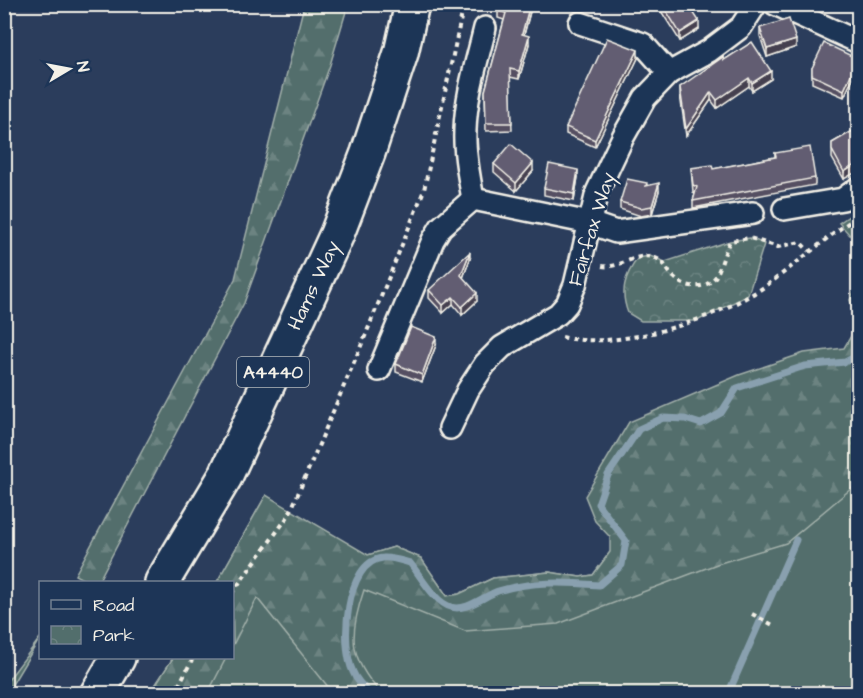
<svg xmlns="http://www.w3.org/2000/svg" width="863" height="698" font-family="'Architects Daughter',sans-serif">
  <defs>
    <pattern id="forest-firs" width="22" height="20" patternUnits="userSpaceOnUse" patternTransform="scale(1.5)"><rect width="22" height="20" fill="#526e6c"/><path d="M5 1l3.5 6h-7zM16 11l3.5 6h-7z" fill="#6c8381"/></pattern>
    <pattern id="park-crowns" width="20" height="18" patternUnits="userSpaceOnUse" patternTransform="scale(1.5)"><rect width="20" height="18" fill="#526e6c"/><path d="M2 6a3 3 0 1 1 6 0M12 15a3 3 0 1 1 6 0" fill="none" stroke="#6c8381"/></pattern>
  </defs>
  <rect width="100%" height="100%" fill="#2b3d5c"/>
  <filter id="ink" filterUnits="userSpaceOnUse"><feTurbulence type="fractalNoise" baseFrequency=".0167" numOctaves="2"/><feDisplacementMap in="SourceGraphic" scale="12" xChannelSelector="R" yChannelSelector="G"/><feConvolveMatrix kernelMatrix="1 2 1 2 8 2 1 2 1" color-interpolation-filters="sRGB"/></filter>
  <g filter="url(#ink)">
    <g fill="#526e6c" stroke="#a3b0aa" stroke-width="1.5">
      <polygon points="858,210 858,244 839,223"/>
      <path d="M 858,371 L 858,693 L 150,694 L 173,658 L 232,658 L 232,582 L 217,582 L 266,495 C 295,520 333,536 368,555 L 394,547 L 421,558 L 447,596 L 459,594 L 493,578 L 549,572 L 580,577 L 593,575 L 610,552 Z"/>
    </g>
    <g fill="url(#forest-firs)" stroke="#a3b0aa" stroke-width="1.5">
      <polygon points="304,5 348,5 330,65 244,303 98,582 88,582 75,575 235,279"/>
      <polygon points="858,282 858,321 850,300"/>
      <path d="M 858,324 L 858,483 L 786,543 L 717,564 L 558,624 L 465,631 L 364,590 C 349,634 348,658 381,693 L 333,693 L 257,598 L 233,645 L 232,582 L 217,582 L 266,495 L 368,555 L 394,547 L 421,558 L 447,596 L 459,594 L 493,578 L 549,572 L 580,577 L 593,575 L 610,552 L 610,537 L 595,521 L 585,496 L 629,422 L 739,375 L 804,353 L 844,348 Z"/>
      <polygon points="40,638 7,693 5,693 5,684"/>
      <polygon points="173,658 226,658 208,693 150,693"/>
    </g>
    <path fill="url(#park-crowns)" stroke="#a3b0aa" stroke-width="1.5" d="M 750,238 L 764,244 L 748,295 L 697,321 L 641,321 L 628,313 C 620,292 624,276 638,258 L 650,256 L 665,262 L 730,241 Z"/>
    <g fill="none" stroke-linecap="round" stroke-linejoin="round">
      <g stroke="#89a0af" stroke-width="7">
        <path d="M 371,694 C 364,688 356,680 353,672 C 340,646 345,561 383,558 C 391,557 402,561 410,563 C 421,576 434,602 451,607 C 466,612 484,596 498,591 C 532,581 564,582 599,585 L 622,565 L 626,541 L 598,504 L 608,475 L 639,429 L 663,418 L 685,419 L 701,424 L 721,413 L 737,388 L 805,366 L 845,362 L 858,355"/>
        <polyline points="728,694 796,540"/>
      </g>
      <defs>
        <g id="street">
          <polyline points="775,4 858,42"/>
          <polyline points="580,23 643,44 669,73"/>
          <polyline points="473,199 590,223 616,232 753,213"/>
          <path d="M 473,199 C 469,176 464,153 465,130 C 466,95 477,61 485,28"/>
          <polyline points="784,209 843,199 858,188"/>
          <polyline points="379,370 433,240 441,227 473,199"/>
          <polyline points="450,428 468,390 485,364 502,347 558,314 567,304 575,285 597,192 623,137 645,98 669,73 709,51 741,27 756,4"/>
        </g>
        <g id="highway">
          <polyline points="162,582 225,477 337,234 368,153 401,53 412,4"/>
          <polyline points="97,694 118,658"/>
        </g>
      </defs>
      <use href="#street" stroke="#f4f1e8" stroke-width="26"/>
      <use href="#highway" stroke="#f4f1e8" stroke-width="38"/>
      <g stroke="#f4f1e8" stroke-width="4" stroke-dasharray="4.5 4.5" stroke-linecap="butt">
        <path d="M 602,266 C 619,269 635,253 652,257 C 666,260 665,270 675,278 C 686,289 707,290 716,276 C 722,265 724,252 730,241 L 750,238 L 778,247 L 800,242 L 809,251"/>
        <path d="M 562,337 C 620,351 718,319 767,285 C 795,265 822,241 851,221"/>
        <polyline points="232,593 289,515 366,334 424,190 464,4"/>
        <polyline points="752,614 775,626"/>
        <polyline points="174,694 193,658"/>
      </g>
      <use href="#street" stroke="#1d3557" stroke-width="21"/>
      <use href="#highway" stroke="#1d3557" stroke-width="33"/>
    </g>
    <g fill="#545062" stroke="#f4f1e8" stroke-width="1.5">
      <polygon points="500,4 532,4 524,35 529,44 519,79 510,77 512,130 486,131 485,91 504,20 498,18 498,11"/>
      <polygon points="661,4 688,4 699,29 680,41 661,11"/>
      <polygon points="760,28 796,47 767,57 760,36"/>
      <polygon points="638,58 595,147 566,134 566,127"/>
      <polygon points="724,60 771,79 752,91 749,86 717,108 711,100 686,136 680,95 680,87"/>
      <polygon points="858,67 844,97 812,83 812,68"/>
      <polygon points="858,128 844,179 832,158 832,143"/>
      <polygon points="775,153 815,178 815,185 693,208 693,201 695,193 693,192 691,168 713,169 775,157"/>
      <polygon points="494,164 533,171 516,191 494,172"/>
      <polygon points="578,177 574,201 544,195 544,188"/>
      <polygon points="647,185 659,191 652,214 641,216 620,209 620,202"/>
      <polygon points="470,259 463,278 477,301 462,315 453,304 443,313 429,298 429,290"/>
      <polygon points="436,345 422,382 396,372 396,364"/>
    </g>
    <g fill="#454150" stroke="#f4f1e8" stroke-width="1.5">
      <polygon points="530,4 532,4 522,42 522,34"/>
      <polygon points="699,21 699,29 680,41 680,33"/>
      <polygon points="529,36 529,44 519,79 519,71"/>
      <polygon points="796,40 796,47 767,57 767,49"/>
      <polygon points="638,50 638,58 595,147 595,140"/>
      <polygon points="858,59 858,67 844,97 844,90"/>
      <polygon points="771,71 771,79 752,91 752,83"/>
      <polygon points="749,78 749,86 717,108 717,100"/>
      <polygon points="711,92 711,100 686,136 686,129"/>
      <polygon points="533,163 533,171 516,191 516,183"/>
      <polygon points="858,163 858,171 844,179 844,172"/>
      <polygon points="578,170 578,177 574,201 574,194"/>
      <polygon points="659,183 659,191 652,214 652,206"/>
      <polygon points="470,252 470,259 461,283 461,275"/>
      <polygon points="477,293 477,301 462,315 462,307"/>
      <polygon points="453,297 453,304 443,313 443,305"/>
      <polygon points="436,337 436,345 422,382 422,375"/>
    </g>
    <g fill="#625d72" stroke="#f4f1e8" stroke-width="1.5">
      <polygon points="500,4 530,4 522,34 529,36 519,71 510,69 512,123 486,123 485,91 506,13 498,11"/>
      <polygon points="662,4 688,4 699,21 680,33"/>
      <polygon points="789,19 796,40 767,49 760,28"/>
      <polygon points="607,38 638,50 595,140 566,127"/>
      <polygon points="752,42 771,71 752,83 749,78 717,100 711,92 686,129 680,87 723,57 724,60"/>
      <polygon points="824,43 858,59 844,90 812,75 812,68"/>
      <polygon points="858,128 858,163 844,172 832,150 832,143"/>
      <polygon points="511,144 533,163 516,183 494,164"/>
      <polygon points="810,147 815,178 693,201 697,187 693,185 691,168 712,165 713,169 776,157 775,153"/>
      <polygon points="549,164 578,170 574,194 544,188"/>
      <polygon points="627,179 647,183 646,186 659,183 652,206 641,208 620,202"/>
      <polygon points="470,252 461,275 477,293 462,307 453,297 443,305 429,290"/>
      <polygon points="411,327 436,337 422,375 396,364"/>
    </g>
  </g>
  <g text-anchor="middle" stroke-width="5" stroke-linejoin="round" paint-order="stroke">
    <rect fill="#1d3557" stroke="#b4b9bc" stroke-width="1.5" x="237" y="357" width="72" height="30" rx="4.5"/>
    <g font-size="18" font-weight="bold" fill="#f4f1e8">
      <text x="273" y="378">A4440</text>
    </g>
    <g font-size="20" fill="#f4f1e8" stroke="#1d3557">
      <text transform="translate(591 229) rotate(-73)" y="7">Fairfax Way</text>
      <text transform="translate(313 285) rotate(-65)" y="7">Hams Way</text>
    </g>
  </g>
  <rect width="863" height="698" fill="none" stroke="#1d3557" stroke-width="24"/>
  <rect x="12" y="12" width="839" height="674" fill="none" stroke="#f4f1e8" stroke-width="2" filter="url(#ink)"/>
  <rect x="39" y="581" width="195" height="78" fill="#1d3557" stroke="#738091" stroke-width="1.5"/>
  <rect x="51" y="600" width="30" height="9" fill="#1d3557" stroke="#738091" stroke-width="1.5"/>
  <text x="93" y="611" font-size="18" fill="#f4f1e8">Road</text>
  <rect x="51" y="626" width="30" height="18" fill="url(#park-crowns)" stroke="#738091" stroke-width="1.5"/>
  <text x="93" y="641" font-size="18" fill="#f4f1e8">Park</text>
  <g transform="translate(69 69) rotate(80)" stroke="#1d3557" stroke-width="4.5" paint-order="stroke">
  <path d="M0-4.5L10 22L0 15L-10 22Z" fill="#f4f1e8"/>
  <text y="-9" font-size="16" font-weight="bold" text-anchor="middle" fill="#f4f1e8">N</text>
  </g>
</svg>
